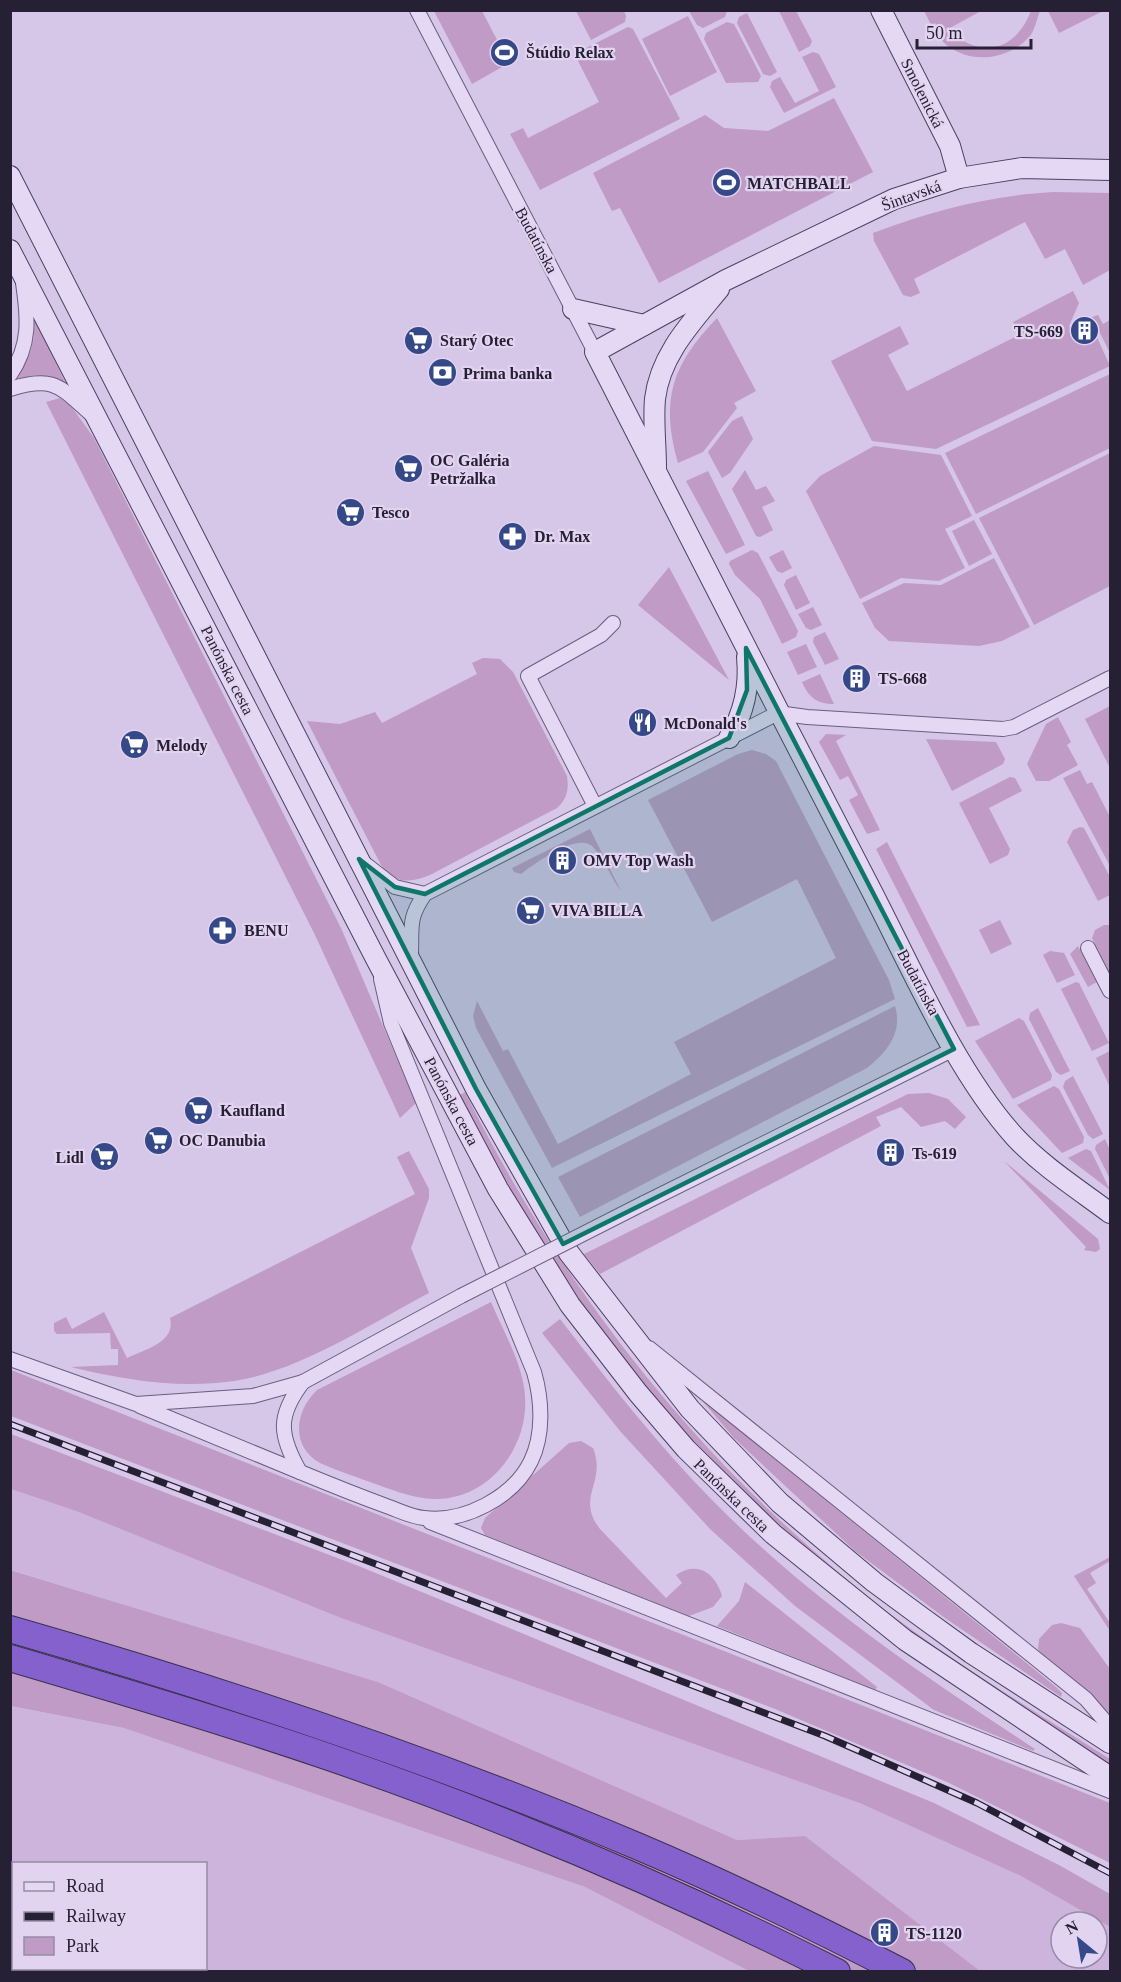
<svg xmlns="http://www.w3.org/2000/svg" width="1121" height="1982" font-family="Georgia,serif">
  <rect width="100%" height="100%" fill="#d6c6e8"/>
  <g fill="#cdb4dd" fill-rule="evenodd">
    <path d="M 11,1489 L 76,1511 L 341,1618 L 862,1804 L 1021,1876 L 1110,1927 L 1110,1971 L 980,1971 L 805,1836 L 737,1840 L 378,1682 L 11,1570 ZM 1061,1922 L 1097,1922 L 1097,1958 L 1061,1958 Z"/>
    <path d="M 10,1706 L 124,1728 L 585,1887 L 749,1971 L 11,1971 ZM 14,1864 L 206,1864 L 206,1968 L 14,1968 Z"/>
  </g>
  <g fill="#c09bc5">
    <polygon points="434,11 482,11 509,63 472,84"/>
    <polygon points="576,11 624,11 626,16 625,22 591,40"/>
    <polygon points="689,11 727,10 727,11 725,17 703,28 697,25"/>
    <polygon points="779,11 796,11 812,41 810,46 799,52"/>
    <path d="M 924,11 L 981,11 L 948,29 C 980,60 1015,52 1031,11 L 1040,11 C 1037,18 1035,30 1030,36 C 1006,63 960,66 937,35 C 932,28 928,18 924,11 Z"/>
    <polygon points="1048,11 1103,11 1059,33"/>
    <polygon points="747,13 777,72 770,76 763,74 737,23 739,17"/>
    <polygon points="688,16 717,72 670,96 642,39"/>
    <polygon points="727,22 734,24 761,76 758,82 726,83 704,39 706,33"/>
    <polygon points="628,27 633,29 680,119 540,190 510,134 523,128 528,138 599,102 578,61 580,51"/>
    <polygon points="813,52 819,54 836,87 784,113 770,87 772,81 780,77 795,103 819,91 802,57"/>
    <polygon points="834,98 873,172 659,283 620,208 612,211 593,173 705,115 724,128 768,131"/>
    <path d="M 1053,192 L 1110,193 L 1110,270 L 1083,285 L 1065,249 L 1045,259 L 1025,222 L 914,279 L 920,293 L 911,297 L 903,295 L 874,241 L 873,233 C 935,210 987,196 1053,192 Z"/>
    <polygon points="1073,291 1079,303 1069,326 1081,343 1096,335 1110,366 936,449 872,441 831,361 900,326 909,344 888,355 907,391 1019,335 1013,322"/>
    <polygon points="1098,315 1103,324 1110,320 1110,353 1092,317"/>
    <path d="M 34,318 L 68,388 C 51,370 31,377 11,382 C 29,364 36,344 34,318 Z"/>
    <path d="M 717,318 L 756,391 L 734,403 L 737,408 L 703,452 L 678,463 C 660,399 672,365 717,318 Z"/>
    <polygon points="1110,374 1110,448 976,514 945,453"/>
    <polygon points="60,398 71,406 94,438 341,928 416,1103 400,1118 314,933 46,402"/>
    <polygon points="742,416 753,439 730,473 722,478 708,452 732,421"/>
    <polygon points="874,446 941,455 972,516 945,529 965,568 939,581 901,578 860,599 806,491 820,476"/>
    <polygon points="1110,453 1110,586 1034,625 979,518"/>
    <polygon points="745,470 756,490 766,486 775,501 762,507 773,530 760,537 756,536 732,489"/>
    <polygon points="708,471 745,545 726,554 686,481"/>
    <polygon points="974,520 992,554 969,566 952,531"/>
    <polygon points="752,550 758,553 798,631 796,637 782,644 760,599 735,575 729,564 730,561"/>
    <polygon points="783,550 792,568 782,573 777,571 769,557"/>
    <polygon points="994,558 1030,627 1002,641 979,646 889,641 875,628 862,603 904,583 941,585"/>
    <polygon points="669,567 729,680 638,605"/>
    <polygon points="796,575 810,603 796,610 784,585 786,580"/>
    <polygon points="813,607 822,625 811,630 806,628 798,614"/>
    <polygon points="825,632 839,659 825,665 813,642 814,637"/>
    <polygon points="806,644 817,667 798,675 787,652"/>
    <path d="M 483,658 L 500,659 L 513,672 L 567,776 C 569,790 567,799 557,808 L 432,874 C 412,883 395,885 381,865 L 307,721 L 340,724 L 375,712 L 382,723 L 477,674 L 472,663 Z"/>
    <path d="M 820,674 L 834,704 C 817,704 809,698 802,682 Z"/>
    <polygon points="1110,706 1110,768 1085,719"/>
    <polygon points="1058,717 1071,742 1067,745 1078,765 1049,781 1036,781 1027,764 1046,724"/>
    <polygon points="826,734 846,735 836,741 880,830 867,834 849,800 858,795 848,776 840,780 819,742"/>
    <polygon points="926,739 996,742 1005,759 1003,764 952,791"/>
    <polygon points="752,750 766,754 776,761 889,980 895,999 552,1168 476,1028 473,1016 477,1001 503,1051 508,1049 558,1144 691,1074 674,1042 836,958 797,879 712,922 648,800 738,754"/>
    <polygon points="1080,770 1087,784 1092,782 1110,817 1110,866 1063,778"/>
    <polygon points="1010,777 1015,778 1022,791 989,808 1010,849 1008,855 990,864 959,803"/>
    <polygon points="1080,827 1084,828 1110,877 1110,895 1098,901 1067,842 1073,830"/>
    <path d="M 590,829 L 621,891 C 611,878 605,861 594,848 C 579,830 535,864 521,874 L 514,872 L 512,868 Z"/>
    <polygon points="887,842 980,1025 967,1027 876,849"/>
    <polygon points="1000,920 1012,944 991,954 979,930"/>
    <polygon points="1104,925 1110,925 1110,975 1092,938 1095,930"/>
    <polygon points="1078,946 1097,982 1088,987 1070,954"/>
    <polygon points="1050,951 1064,953 1075,975 1057,983 1043,955"/>
    <polygon points="1076,982 1079,983 1109,1043 1092,1051 1061,989"/>
    <path d="M 895,1006 C 903,1033 887,1052 867,1068 L 580,1217 L 558,1177 Z"/>
    <polygon points="1038,1008 1070,1071 1061,1075 1056,1072 1029,1019 1030,1013"/>
    <polygon points="1019,1018 1024,1021 1052,1075 1051,1080 1013,1099 975,1041"/>
    <polygon points="1110,1051 1110,1087 1096,1058"/>
    <polygon points="1073,1076 1103,1134 1093,1139 1088,1135 1063,1087 1065,1081"/>
    <polygon points="1054,1086 1059,1089 1084,1137 1083,1143 1062,1153 1017,1105"/>
    <path d="M 465,1092 C 567,1298 707,1473 889,1613 C 959,1666 1036,1712 1110,1759 L 1110,1768 C 1005,1699 899,1631 802,1551 C 783,1536 767,1518 750,1501 C 668,1422 593,1331 535,1233 C 508,1188 485,1141 460,1095 Z"/>
    <polygon points="929,1093 948,1099 966,1117 955,1129 945,1121 921,1127 901,1107 876,1117 881,1126 600,1274 584,1254 908,1094"/>
    <polygon points="1105,1139 1110,1150 1110,1179 1095,1149 1096,1145"/>
    <polygon points="1086,1149 1091,1151 1110,1190 1068,1158"/>
    <path d="M 409,1151 L 429,1189 L 429,1198 L 411,1248 L 429,1293 C 370,1324 300,1371 234,1381 C 179,1389 124,1380 71,1367 L 118,1365 L 118,1349 L 111,1349 L 110,1333 L 57,1334 L 54,1331 L 54,1323 L 66,1317 L 72,1329 L 104,1312 L 127,1358 C 146,1349 176,1342 170,1318 L 415,1194 L 397,1157 Z"/>
    <polygon points="1004,1161 1098,1239 1100,1249 1096,1252 1084,1250 1086,1247"/>
    <path d="M 491,1302 C 503,1331 523,1364 525,1396 C 529,1448 488,1501 433,1499 C 410,1498 388,1488 367,1481 C 352,1475 335,1470 320,1463 C 290,1446 295,1411 317,1390 Z"/>
    <path d="M 560,1319 C 609,1382 658,1446 715,1503 C 810,1599 922,1675 1035,1749 L 1033,1751 L 934,1710 L 795,1606 L 710,1529 L 620,1431 L 542,1333 Z"/>
    <polygon points="11,1370 1110,1803 1110,1863 947,1782 775,1709 11,1416"/>
    <polygon points="700,1398 1056,1687 1062,1693 1061,1697 945,1618 855,1551 734,1438"/>
    <polygon points="11,1434 361,1567 934,1803 1059,1865 1110,1894 1110,1927 1021,1876 862,1804 341,1618 76,1511 11,1489"/>
    <path d="M 581,1441 L 593,1448 C 607,1484 575,1496 600,1529 L 666,1598 L 682,1583 L 676,1575 C 698,1560 716,1574 722,1596 L 713,1607 L 689,1616 L 485,1535 L 481,1528 L 485,1518 L 569,1443 Z"/>
    <polygon points="1110,1557 1110,1561 1090,1573 1096,1583 1087,1589 1110,1623 1110,1631 1074,1576"/>
    <polygon points="10,1570 378,1682 737,1840 805,1836 980,1971 749,1971 585,1887 124,1728 11,1706"/>
    <polygon points="745,1582 877,1687 875,1690 717,1626 739,1601"/>
    <polygon points="1061,1623 1080,1628 1110,1669 1110,1714 1042,1657 1038,1649 1039,1639 1052,1625"/>
  </g>
  <g fill="none" stroke-linecap="round" stroke-linejoin="round">
    <defs>
      <g id="street">
        <polyline points="417,10 595,352"/>
        <path d="M 10,375 C 31,345 28,317 23,283"/>
        <path d="M 10,389 C 55,375 60,387 92,415"/>
        <polyline points="595,806 528,676 601,635 613,623"/>
        <polyline points="364,863 395,887 425,894"/>
        <polyline points="1088,948 1110,991"/>
        <path d="M 411,954 C 412,927 408,918 425,894 L 778,713 L 807,717 L 1003,729 L 1014,727 L 1110,678"/>
        <polyline points="644,1203 954,1049"/>
        <polyline points="649,1348 1086,1699 1110,1727"/>
        <polyline points="10,1359 136,1404 253,1396 303,1382 461,1296"/>
        <path d="M 303,1382 C 277,1416 279,1435 300,1472 C 329,1484 359,1496 389,1507 C 400,1511 412,1517 424,1518 C 463,1523 513,1498 531,1461 C 544,1434 542,1400 534,1372 L 391,1023 L 381,979"/>
        <polyline points="140,1406 300,1472"/>
        <polyline points="430,1522 1110,1791"/>
      </g>
      <g id="secondary">
        <polyline points="881,10 950,146 959,178"/>
        <path d="M 1110,170 L 1022,168 L 959,178 L 894,199 L 726,280 L 595,352 C 686,528 775,706 867,882 C 909,962 955,1071 1015,1137 C 1042,1166 1078,1189 1110,1213"/>
        <polyline points="10,176 476,1089 569,1253 690,1409 780,1503 874,1582 920,1616 971,1653 1110,1743"/>
        <polyline points="10,250 376,959 498,1189 570,1305 638,1393 686,1449 773,1534 905,1640 1110,1777"/>
        <polyline points="573,309 644,325"/>
        <path d="M 656,468 C 656,445 653,421 655,399 C 660,355 692,322 719,289"/>
        <path d="M 729,738 C 744,713 750,687 747,657"/>
      </g>
      <g id="highway">
        <path d="M 10,1629 C 223,1690 433,1760 637,1846 C 727,1884 815,1927 902,1972"/>
        <path d="M 10,1658 C 115,1689 220,1720 323,1755 C 499,1815 671,1888 837,1972"/>
      </g>
    </defs>
    <use href="#street" stroke="#695e81" stroke-width="16"/>
    <use href="#secondary" stroke="#4a4163" stroke-width="22"/>
    <use href="#highway" stroke="#393150" stroke-width="28"/>
    <use href="#street" stroke="#e5d8f4" stroke-width="14"/>
    <use href="#secondary" stroke="#e5d8f4" stroke-width="20"/>
    <use href="#highway" stroke="#8561cd" stroke-width="26"/>
    <defs>
      <polyline id="rail" points="10,1424 825,1736 977,1803 1110,1873"/>
    </defs>
    <use href="#rail" stroke="#252033" stroke-width="7"/>
    <use href="#rail" stroke="#e2d4f1" stroke-width="4.5" stroke-dasharray="14" stroke-linecap="butt"/>
    <defs>
      <polyline id="street-bridge" points="461,1296 644,1203"/>
    </defs>
    <use href="#street-bridge" stroke="#695e81" stroke-width="16" stroke-linecap="butt"/>
    <use href="#street-bridge" stroke="#e5d8f4" stroke-width="14"/>
  </g>
  <path fill="#0f766e" fill-opacity="0.2" stroke="#0f766e" stroke-width="4.5" stroke-linejoin="round" d="M 746,648 L 954,1049 L 563,1244 L 476,1089 L 359,859 L 395,887 L 425,894 L 729,738 L 747,690 Z"/>
  <defs>
    <symbol id="stadium-disc" viewBox="-11 -11 22 22"><circle r="9.5" fill="#354989" stroke="#e2d4f1"/><path d="M0-5a6.5 5 0 1 0 0 10a6.5 5 0 1 0 0-10ZM-3.5-1.8h7v3.6h-7Z" fill="#fff"/></symbol>
    <symbol id="building-disc" viewBox="-11 -11 22 22"><circle r="9.5" fill="#354989" stroke="#e2d4f1"/><path d="M-4-6H4V6H1V3H-1V6H-4ZM-2.5-4.3h1.7v1.8h-1.7ZM.8-4.3h1.7v1.8H.8ZM-2.5-1h1.7V.8h-1.7ZM.8-1h1.7V.8H.8Z" fill="#fff"/></symbol>
    <symbol id="supermarket-disc" viewBox="-11 -11 22 22"><circle r="9.5" fill="#354989" stroke="#e2d4f1"/><path d="M-6-5.5h2.5l.6 2H6L4.5 2H-2.5L-4.4-4H-6ZM-1.5 3.2a1.3 1.3 0 1 0 .1 0ZM3 3.2a1.3 1.3 0 1 0 .1 0Z" fill="#fff"/></symbol>
    <symbol id="bank-disc" viewBox="-11 -11 22 22"><circle r="9.5" fill="#354989" stroke="#e2d4f1"/><path d="M-6-4H6V4H-6ZM0-2.3a2.3 2.3 0 1 0 0 4.6a2.3 2.3 0 1 0 0-4.6Z" fill="#fff"/></symbol>
    <symbol id="pharmacy-disc" viewBox="-11 -11 22 22"><circle r="9.5" fill="#354989" stroke="#e2d4f1"/><path d="M-2-6h4v4h4v4h-4v4h-4v-4h-4v-4h4Z" fill="#fff"/></symbol>
    <symbol id="restaurant-disc" viewBox="-11 -11 22 22"><circle r="9.5" fill="#354989" stroke="#e2d4f1"/><path d="M-5-6h1v4h1v-4h1v4h1v-4h1v5L-1.5 .5V6h-2V.5L-5-1ZM5-6V6H3V1.5H1.5Q1.5-4 5-6Z" fill="#fff"/></symbol>
  </defs>
  <g fill-rule="evenodd">
    <use href="#stadium-disc" x="488" y="36" width="33" height="33"/>
    <use href="#stadium-disc" x="710" y="166" width="33" height="33"/>
    <use href="#building-disc" x="1068" y="314" width="33" height="33"/>
    <use href="#supermarket-disc" x="402" y="324" width="33" height="33"/>
    <use href="#bank-disc" x="426" y="356" width="33" height="33"/>
    <use href="#supermarket-disc" x="392" y="452" width="33" height="33"/>
    <use href="#supermarket-disc" x="334" y="496" width="33" height="33"/>
    <use href="#pharmacy-disc" x="496" y="520" width="33" height="33"/>
    <use href="#building-disc" x="840" y="662" width="33" height="33"/>
    <use href="#restaurant-disc" x="626" y="706" width="33" height="33"/>
    <use href="#supermarket-disc" x="118" y="728" width="33" height="33"/>
    <use href="#building-disc" x="546" y="844" width="33" height="33"/>
    <use href="#supermarket-disc" x="514" y="894" width="33" height="33"/>
    <use href="#pharmacy-disc" x="206" y="914" width="33" height="33"/>
    <use href="#supermarket-disc" x="182" y="1094" width="33" height="33"/>
    <use href="#supermarket-disc" x="142" y="1124" width="33" height="33"/>
    <use href="#building-disc" x="874" y="1136" width="33" height="33"/>
    <use href="#supermarket-disc" x="88" y="1140" width="33" height="33"/>
    <use href="#building-disc" x="868" y="1916" width="33" height="33"/>
  </g>
  <g text-anchor="middle" stroke-width="4.5" stroke-linejoin="round" paint-order="stroke">
    <g font-size="16" font-weight="bold" fill="#252033" stroke="#e2d4f1" text-anchor="start">
      <text x="526" y="58">Štúdio Relax</text>
      <text x="747" y="189">MATCHBALL</text>
      <text x="1063" y="337" text-anchor="end">TS-669</text>
      <text x="440" y="346">Starý Otec</text>
      <text x="463" y="379">Prima banka</text>
      <text x="430" y="466">OC Galéria<tspan x="430" dy="18">Petržalka</tspan></text>
      <text x="372" y="518">Tesco</text>
      <text x="534" y="542">Dr. Max</text>
      <text x="878" y="684">TS-668</text>
      <text x="664" y="729">McDonald's</text>
      <text x="156" y="751">Melody</text>
      <text x="583" y="866">OMV Top Wash</text>
      <text x="551" y="916">VIVA BILLA</text>
      <text x="244" y="936">BENU</text>
      <text x="220" y="1116">Kaufland</text>
      <text x="179" y="1146">OC Danubia</text>
      <text x="912" y="1159">Ts-619</text>
      <text x="84" y="1163" text-anchor="end">Lidl</text>
      <text x="906" y="1939">TS-1120</text>
    </g>
    <g font-size="16" fill="#252033" stroke="#e2d4f1">
      <text transform="translate(923 93) rotate(63)" y="6">Smolenická</text>
      <text transform="translate(911 195) rotate(-20)" y="6">Šintavská</text>
      <text transform="translate(537 240) rotate(62)" y="6">Budatínska</text>
      <text transform="translate(228 670) rotate(63)" y="6">Panónska cesta</text>
      <text transform="translate(919 982) rotate(62)" y="6">Budatínska</text>
      <text transform="translate(452 1101) rotate(62)" y="6">Panónska cesta</text>
      <text transform="translate(732 1495) rotate(44)" y="6">Panónska cesta</text>
    </g>
  </g>
  <rect width="1121" height="1982" fill="none" stroke="#252033" stroke-width="24"/>
  <rect x="12" y="1862" width="195" height="108" fill="#e2d4f1" stroke="#968ca5" stroke-width="1.5"/>
  <rect x="24" y="1882" width="30" height="9" fill="#e5d8f4" stroke="#968ca5" stroke-width="1.5"/>
  <text x="66" y="1892" font-size="18" fill="#252033">Road</text>
  <rect x="24" y="1912" width="30" height="9" fill="#252033" stroke="#968ca5" stroke-width="1.5"/>
  <text x="66" y="1922" font-size="18" fill="#252033">Railway</text>
  <rect x="24" y="1937" width="30" height="18" fill="#c09bc5" stroke="#968ca5" stroke-width="1.5"/>
  <text x="66" y="1952" font-size="18" fill="#252033">Park</text>
  <g transform="translate(1079 1940) rotate(330)"><circle r="28" fill="#e2d4f1" stroke="#968ca5" stroke-width="1.5"/>
  <path d="M0-4.5L10 22L0 15L-10 22Z" fill="#354989"/>
  <text y="-9" font-size="16" font-weight="bold" text-anchor="middle" fill="#252033">N</text>
  </g>
  <path d="M917 39v9h114v-9" fill="none" stroke="#252033" stroke-width="3"/>
  <text x="926" y="39" font-size="18" fill="#252033" stroke="#e2d4f1" stroke-width="4.5" paint-order="stroke">50 m</text>
</svg>
